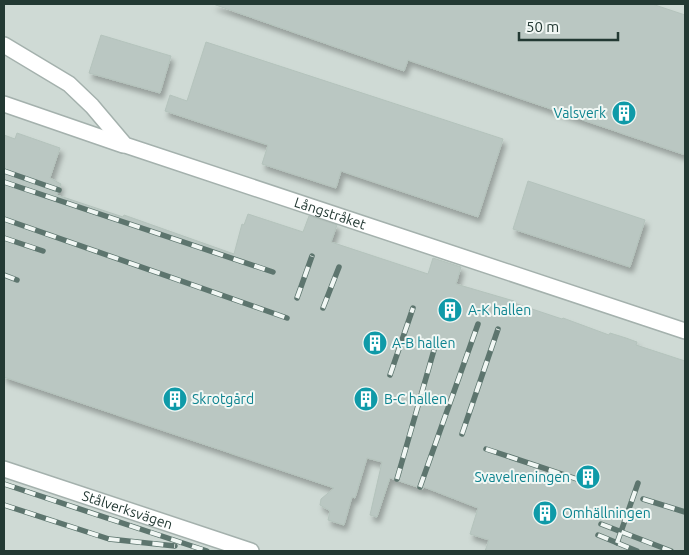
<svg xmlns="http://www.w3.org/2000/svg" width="689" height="555" font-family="Ubuntu,sans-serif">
  <defs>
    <filter id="shadow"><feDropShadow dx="3" dy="5.5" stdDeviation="2.5" flood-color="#0004"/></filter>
  </defs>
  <rect width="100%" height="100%" fill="#e1eae6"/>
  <rect fill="#cfdad5" x="4" y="4" width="681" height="547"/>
  <g fill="#bac7c2" stroke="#b4c3bc" filter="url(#shadow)">
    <polygon points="213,4 652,4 685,15 685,155 408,60 404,71"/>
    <polygon points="101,35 171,56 160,93 89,73"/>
    <polygon points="206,42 503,139 478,217 341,171 336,188 262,164 268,145 165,111 170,95 187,101"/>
    <polygon points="17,133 60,148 50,178 61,184 57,195 123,217 124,215 234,254 242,224 244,225 248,214 303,232 309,216 337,225 331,242 428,274 433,258 461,267 456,284 514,301 514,303 562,319 563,318 609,335 610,333 626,338 637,342 636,345 685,361 685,551 485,551 489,540 470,534 478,508 424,487 423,489 390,478 377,517 370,515 382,462 367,458 355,498 352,497 344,525 328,520 330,511 320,505 321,499 334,488 4,377 4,135 15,139"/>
    <polygon points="528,181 645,220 630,267 513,229"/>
  </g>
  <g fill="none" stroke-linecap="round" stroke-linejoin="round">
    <defs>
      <g id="minor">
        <path id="s1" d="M 4,45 L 69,84 L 92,106 L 125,145 L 685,331"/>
        <polyline points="4,104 123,145"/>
        <path id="s2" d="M 4,469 L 251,551"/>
      </g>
    </defs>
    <use href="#minor" stroke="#a4b1ad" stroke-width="18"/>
    <use href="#minor" stroke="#fff" stroke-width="15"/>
    <defs>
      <g id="rail">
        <polyline points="4,171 59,190"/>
        <polyline points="4,182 273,272"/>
        <polyline points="4,219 287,318"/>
        <polyline points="4,238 43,251"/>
        <polyline points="4,275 17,280"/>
        <polyline points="297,298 312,256"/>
        <polyline points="323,308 339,267"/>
        <polyline points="390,375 413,308"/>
        <polyline points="462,434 498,329"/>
        <polyline points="486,449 586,482"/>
        <polyline points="397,479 434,350"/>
        <polyline points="4,484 207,551"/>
        <polyline points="420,487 478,324"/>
        <polyline points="643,499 685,512"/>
        <polyline points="4,505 109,539 175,546"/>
        <polyline points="601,524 671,551"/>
        <polyline points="598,535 637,551"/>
        <polyline points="617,543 638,483"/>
      </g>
    </defs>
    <use href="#rail" stroke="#5d756e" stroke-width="5.5"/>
    <use href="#rail" stroke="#f1f7f4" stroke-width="4" stroke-dasharray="11" stroke-linecap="butt"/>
  </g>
  <defs>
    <symbol id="building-disc" viewBox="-11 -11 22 22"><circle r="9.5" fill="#0f9aa8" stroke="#f1f7f4"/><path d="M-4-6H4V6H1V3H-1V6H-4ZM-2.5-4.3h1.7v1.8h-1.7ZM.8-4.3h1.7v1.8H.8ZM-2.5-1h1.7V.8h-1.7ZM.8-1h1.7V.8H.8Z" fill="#fff"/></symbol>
  </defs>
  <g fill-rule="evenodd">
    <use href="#building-disc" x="610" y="99" width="28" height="28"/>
    <use href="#building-disc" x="436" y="296" width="28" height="28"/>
    <use href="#building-disc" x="361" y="329" width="28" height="28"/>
    <use href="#building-disc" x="161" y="385" width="28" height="28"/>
    <use href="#building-disc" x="352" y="385" width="28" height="28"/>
    <use href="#building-disc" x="574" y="463" width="28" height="28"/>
    <use href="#building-disc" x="531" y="499" width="28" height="28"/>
  </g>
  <g text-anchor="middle" stroke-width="4" stroke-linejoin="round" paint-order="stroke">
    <g font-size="14" fill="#0d838f" stroke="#f1f7f4" text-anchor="start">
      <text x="606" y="118" text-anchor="end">Valsverk</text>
      <text x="468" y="315">A-K hallen</text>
      <text x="392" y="348">A-B hallen</text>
      <text x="192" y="404">Skrotgård</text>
      <text x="384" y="404">B-C hallen</text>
      <text x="570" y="482" text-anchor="end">Svavelreningen</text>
      <text x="562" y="518">Omhällningen</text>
    </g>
    <g font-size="14" fill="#233933" stroke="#f1f7f4">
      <text dy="5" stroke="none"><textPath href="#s1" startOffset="375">Långstråket</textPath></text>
      <text dy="5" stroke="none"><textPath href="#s2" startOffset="130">Stålverksvägen</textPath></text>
    </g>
  </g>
  <rect width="689" height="555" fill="none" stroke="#233933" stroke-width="10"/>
  <path d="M519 32v8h99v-8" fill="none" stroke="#233933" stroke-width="2.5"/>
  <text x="526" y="32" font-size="15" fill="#233933" stroke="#f1f7f4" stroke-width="4" paint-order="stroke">50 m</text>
</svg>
